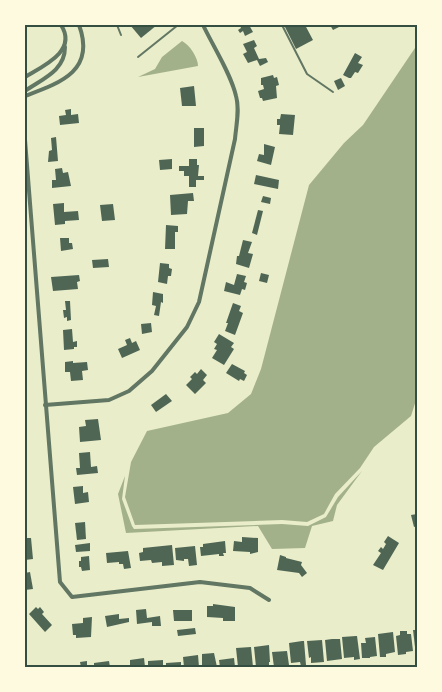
<svg xmlns="http://www.w3.org/2000/svg" width="442" height="692" font-family="Lato,sans-serif">
  <rect width="100%" height="100%" fill="#e9edc9"/>
  <g fill="#a3b18a">
    <path d="M 182,41 C 190,45 198,58 198,66 L 138,77 L 155,69 L 162,57 Z"/>
    <polygon points="417,45 417,397 411,416 374,447 360,468 335,494 324,514 307,522 282,520 135,525 125,497 131,462 147,431 228,413 251,394 261,369 309,185 344,143 363,125"/>
    <polygon points="362,471 337,505 333,521 312,526 305,548 272,549 258,526 126,533 118,494 125,476 122,499 132,526 134,529 282,524 308,526 326,517 338,497"/>
  </g>
  <g fill="#4f6655">
    <polygon points="130,25 157,25 141,38"/>
    <polygon points="240,25 249,25 253,32 245,36 243,31 240,33 238,30 241,28"/>
    <polygon points="284,25 305,25 313,40 296,49"/>
    <polygon points="330,25 343,25 333,30"/>
    <polygon points="254,40 257,46 254,48 259,59 266,58 268,62 260,66 257,60 248,63 243,54 247,52 243,44"/>
    <polygon points="355,53 362,57 358,63 363,65 358,73 355,72 351,78 349,78 343,75"/>
    <polygon points="273,75 274,78 277,77 279,85 276,86 277,98 263,101 262,98 260,98 258,91 264,89 263,85 261,85 261,78"/>
    <polygon points="341,78 345,86 338,90 334,81"/>
    <polygon points="194,86 196,106 182,106 180,88"/>
    <polygon points="71,109 71,115 78,114 79,123 60,125 59,116 66,115 65,110"/>
    <polygon points="281,114 295,115 293,135 279,134 280,125 277,125 277,119 280,119"/>
    <polygon points="194,128 204,128 204,146 194,147"/>
    <polygon points="56,137 58,161 48,162 49,151 52,150 51,138"/>
    <polygon points="264,144 275,147 271,165 257,161 259,154 264,155"/>
    <polygon points="172,159 172,169 160,170 159,160"/>
    <polygon points="189,159 197,159 197,165 199,165 198,176 204,176 204,180 196,180 196,187 189,187 189,176 184,176 184,171 179,171 179,166 189,166"/>
    <polygon points="62,168 63,173 68,172 71,186 52,188 52,180 56,180 55,169"/>
    <polygon points="256,175 279,180 278,189 254,184"/>
    <polygon points="193,193 194,201 188,201 187,214 171,215 170,195"/>
    <polygon points="263,196 271,198 270,204 261,202"/>
    <polygon points="64,203 64,212 78,211 79,220 65,221 65,224 55,225 53,204"/>
    <polygon points="113,204 115,220 102,221 100,205"/>
    <polygon points="258,210 263,211 257,235 252,233"/>
    <polygon points="166,225 178,226 178,232 175,232 175,249 165,249"/>
    <polygon points="60,238 69,238 69,243 72,243 73,249 61,251"/>
    <polygon points="243,240 252,242 248,253 253,254 249,268 236,264 237,256 239,256"/>
    <polygon points="108,259 109,267 93,268 92,260"/>
    <polygon points="160,263 169,264 169,268 172,269 171,276 168,276 167,284 158,282"/>
    <polygon points="261,273 269,275 267,283 259,281"/>
    <polygon points="237,274 246,276 244,282 247,283 245,290 242,289 240,295 224,291 226,282 234,285"/>
    <polygon points="79,275 80,281 77,282 78,289 53,291 51,277"/>
    <polygon points="153,292 163,294 163,303 161,302 159,316 154,315 156,306 152,305"/>
    <polygon points="65,301 70,301 71,320 67,321 67,317 64,318 63,310 66,310"/>
    <polygon points="233,303 241,306 239,311 243,313 235,335 225,331 228,323 226,323"/>
    <polygon points="151,323 152,332 142,334 141,324"/>
    <polygon points="72,329 73,342 77,341 77,347 74,347 74,349 64,350 63,330"/>
    <polygon points="219,334 234,343 231,347 234,349 224,365 212,358 217,350 214,349 217,344 214,342"/>
    <polygon points="130,338 132,343 136,341 140,350 122,358 118,349 127,345 125,340"/>
    <polygon points="73,361 73,363 87,362 88,370 82,371 83,380 71,381 70,372 65,372 65,362"/>
    <polygon points="232,364 245,371 244,373 247,375 244,381 240,379 239,381 226,373"/>
    <polygon points="201,369 207,375 203,380 206,383 195,394 186,385 192,379 190,377 195,372 197,374"/>
    <polygon points="166,394 172,401 156,412 151,405"/>
    <polygon points="98,419 101,440 80,442 79,427 86,426 85,420"/>
    <polygon points="90,452 91,467 97,466 98,473 77,475 76,468 80,468 79,453"/>
    <polygon points="83,486 83,493 88,492 89,502 75,504 73,487"/>
    <polygon points="417,514 417,526 414,527 411,515"/>
    <polygon points="85,522 86,539 77,540 75,523"/>
    <polygon points="388,536 399,543 383,570 373,565 381,553 378,551 381,547 383,549 386,544 384,542"/>
    <polygon points="242,537 258,538 258,552 250,554 250,552 233,551 234,541 242,542"/>
    <polygon points="25,538 31,538 33,559 25,560"/>
    <polygon points="225,541 226,553 223,553 224,556 219,556 219,554 201,556 200,547 203,547 203,544"/>
    <polygon points="90,543 90,551 76,552 75,545"/>
    <polygon points="172,545 174,565 162,566 162,562 152,563 151,560 140,561 139,553 143,552 143,548"/>
    <polygon points="195,546 197,565 189,566 188,559 184,559 184,561 176,560 175,548"/>
    <polygon points="128,551 131,568 124,569 123,564 119,564 119,562 107,563 106,553"/>
    <polygon points="280,555 286,557 286,558 302,562 301,565 307,573 302,577 299,573 277,570"/>
    <polygon points="89,556 90,570 82,571 81,567 79,567 79,561 81,561 81,557"/>
    <polygon points="30,572 33,589 25,590 25,573"/>
    <polygon points="213,604 235,607 235,621 223,621 223,618 207,617 207,606 213,606"/>
    <polygon points="36,607 38,609 40,607 44,612 42,614 52,625 45,632 29,614"/>
    <polygon points="146,609 147,618 160,616 161,626 152,626 152,622 137,624 136,610"/>
    <polygon points="173,610 192,610 192,621 174,621"/>
    <polygon points="119,614 119,619 129,618 129,622 107,627 105,616"/>
    <polygon points="92,617 91,637 76,638 76,635 73,635 72,624 83,623 83,618"/>
    <polygon points="195,628 196,634 178,636 177,630"/>
    <polygon points="413,630 417,630 417,646 415,647"/>
    <polygon points="400,631 407,631 407,634 411,634 413,651 406,652 406,654 398,655 396,636 400,635"/>
    <polygon points="393,632 395,652 386,654 386,657 380,657 378,634"/>
    <polygon points="356,636 357,636 360,659 354,660 354,657 344,658 342,637"/>
    <polygon points="375,637 377,656 370,657 370,658 362,658 361,643 366,643 365,638"/>
    <polygon points="332,639 340,639 342,659 327,661 325,640"/>
    <polygon points="322,640 324,662 311,663 311,657 309,658 307,641"/>
    <polygon points="302,641 304,641 306,665 301,666 300,662 291,663 289,643"/>
    <polygon points="269,645 270,662 269,662 269,667 256,667 254,647"/>
    <polygon points="251,647 253,667 238,667 236,648"/>
    <polygon points="287,651 289,665 284,667 274,667 272,652"/>
    <polygon points="214,653 217,667 202,667 202,654"/>
    <polygon points="198,655 199,667 184,667 183,657"/>
    <polygon points="144,658 145,667 130,667 130,660"/>
    <polygon points="234,658 235,667 220,667 219,660"/>
    <polygon points="163,660 163,667 148,667 148,661"/>
    <polygon points="87,661 87,665 91,665 92,667 81,667 80,662"/>
    <polygon points="109,661 110,667 94,667 94,663"/>
    <polygon points="181,662 181,667 166,667 166,663"/>
  </g>
  <g fill="none" stroke-linecap="round" stroke-linejoin="round">
    <g stroke="#617663" stroke-width="2">
      <polyline points="117,25 121,35"/>
      <polyline points="282,25 307,74 333,92"/>
      <polyline points="138,57 178,25"/>
    </g>
    <g stroke="#617663" stroke-width="4">
      <path d="M 25,77 C 43,66 78,51 61,25"/>
      <path d="M 25,91 C 42,79 65,71 65,47"/>
      <path d="M 25,96 C 60,83 96,71 79,25"/>
      <polyline points="25,140 60,582 72,597 200,582 250,588 269,600"/>
      <path d="M 45,405 L 109,400 L 129,391 L 152,371 L 187,327 L 199,302 L 235,139 C 236,126 240,110 236,96 C 231,74 213,46 203,25"/>
    </g>
  </g>
  <rect width="442" height="692" fill="none" stroke="#fefae0" stroke-width="52"/>
  <rect x="26" y="26" width="390" height="640" fill="none" stroke="#344e41" stroke-width="2"/>
</svg>
